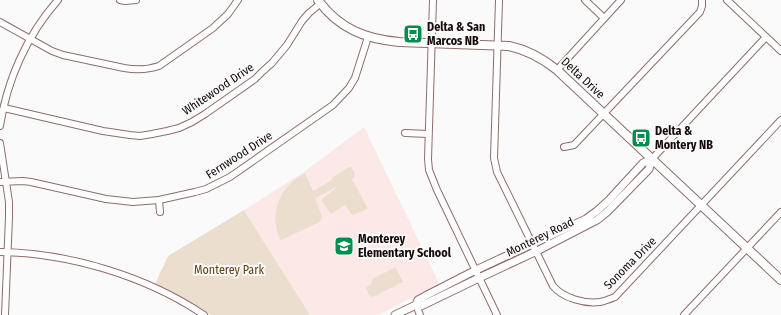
<svg xmlns="http://www.w3.org/2000/svg" width="781" height="315" font-family="'Fira Sans Condensed',sans-serif">
  <rect width="100%" height="100%" fill="#fafafa"/>
  <polygon fill="#fde8e8" points="364,127 439,283 437,285 378,315 310,315 244,210 304,172"/>
  <g fill="#ecdece">
    <path d="M 349,167 L 351,167 L 355,173 L 354,178 L 352,179 L 368,209 L 352,215 L 345,205 L 331,214 L 321,200 L 336,188 L 336,187 L 316,198 L 314,195 L 322,217 L 320,222 L 281,240 C 271,222 275,198 290,184 C 294,179 300,176 305,173 L 313,191 L 332,180 L 333,177 Z"/>
    <polygon points="244,210 310,315 211,315 177,295 155,284 168,256"/>
    <polygon points="394,268 396,268 403,282 373,297 369,295 366,288 372,283 372,279"/>
  </g>
  <g fill="none" stroke-linecap="round" stroke-linejoin="round">
    <defs>
      <g id="minor">
        <polyline points="120,0 125,1 136,0"/>
        <polyline points="433,0 428,159 429,170 437,190 497,315"/>
        <path d="M 499,0 L 494,158 L 497,172 L 553,286 C 563,298 584,304 600,302 C 605,301 610,299 615,297 L 781,120"/>
        <polyline points="585,0 604,18"/>
        <polyline points="727,0 781,51"/>
        <path d="M 0,22 L 52,51 L 63,55 L 124,68 C 136,70 147,70 159,66 L 213,28 L 228,14 L 238,0"/>
        <polyline points="557,70 621,0"/>
        <polyline points="4,108 103,131 130,135 140,136 152,134 167,131 179,128 192,122 205,114 255,79 263,71 272,63 287,45 302,21 309,13 321,3"/>
        <path d="M 0,126 C 7,80 27,35 58,0"/>
        <polyline points="405,133 428,134"/>
        <polyline points="0,143 9,202 9,217 5,315"/>
        <polyline points="564,147 574,145 700,12 702,6 702,0"/>
        <polyline points="652,159 766,37"/>
        <polyline points="0,182 23,181 31,182 106,199 133,202 159,200 195,192 206,189 230,177 333,105 349,88 355,78 368,37"/>
        <polyline points="159,200 160,212"/>
        <path d="M 0,252 C 69,253 146,276 204,315"/>
        <polyline points="416,305 420,315"/>
        <polyline points="684,315 781,212"/>
      </g>
      <g id="tertiary">
        <polyline points="416,305 418,300 429,294 476,270 586,219 597,211 609,200 643,163 652,159"/>
        <polyline points="395,315 416,305 421,306 479,278 537,251 597,220 607,212 649,169 652,159"/>
      </g>
      <path id="secondary" d="M 318,0 C 339,29 366,39 399,42 L 509,46 C 528,50 542,58 557,70 L 781,280"/>
    </defs>
    <use href="#minor" stroke="#906c6c" stroke-width="8"/>
    <use href="#tertiary" stroke="#906c6c" stroke-width="9"/>
    <use href="#secondary" stroke="#906c6c" stroke-width="10"/>
    <use href="#minor" stroke="#fff" stroke-width="6"/>
    <use href="#tertiary" stroke="#fff" stroke-width="7"/>
    <use href="#secondary" stroke="#fff" stroke-width="8"/>
  </g>
  <defs>
    <symbol id="bus-square" viewBox="-11 -11 22 22"><rect x="-9" y="-9" width="18" height="18" rx="4" fill="#008e4c" stroke="#fafafa"/><path d="M-5-6H5V4H4V6H2V4H-2V6H-4V4H-5ZM-3.5-4V0h7V-4ZM-3.5 1.2v1.5H-2V1.2ZM2 1.2v1.5H3.5V1.2Z" fill="#fff"/></symbol>
    <symbol id="school-square" viewBox="-11 -11 22 22"><rect x="-9" y="-9" width="18" height="18" rx="4" fill="#008e4c" stroke="#fafafa"/><path d="M0-5L7-2L0 1L-7-2ZM-4 1L0 2.5L4 1V4Q0 6-4 4Z" fill="#fff"/></symbol>
  </defs>
  <g fill-rule="evenodd">
    <use href="#bus-square" x="402" y="23" width="22" height="22"/>
    <use href="#bus-square" x="630" y="127" width="22" height="22"/>
    <use href="#school-square" x="333" y="235" width="22" height="22"/>
  </g>
  <g text-anchor="middle" stroke-width="4" stroke-linejoin="round" paint-order="stroke">
    <g font-size="12" font-weight="bold" fill="#150809" stroke="#fafafa" text-anchor="start">
      <text x="427" y="31">Delta &amp; San<tspan x="427" dy="14">Marcos NB</tspan></text>
      <text x="655" y="135">Delta &amp;<tspan x="655" dy="14">Montery NB</tspan></text>
      <text x="358" y="243">Monterey<tspan x="358" dy="14">Elementary School</tspan></text>
    </g>
    <g font-size="12" fill="#150809" stroke="#fafafa">
      <text transform="translate(583 78) rotate(43)" y="4">Delta Drive</text>
      <text transform="translate(218 89) rotate(-34)" y="4">Whitewood Drive</text>
      <text transform="translate(239 155) rotate(-33)" y="4">Fernwood Drive</text>
      <text transform="translate(540 237) rotate(-26)" y="4">Monterey Road</text>
      <text transform="translate(630 263) rotate(-45)" y="4">Sonoma Drive</text>
    </g>
    <g font-size="12" fill="#634314" stroke="#fafafa">
      <text x="229" y="274">Monterey Park</text>
    </g>
  </g>
</svg>
